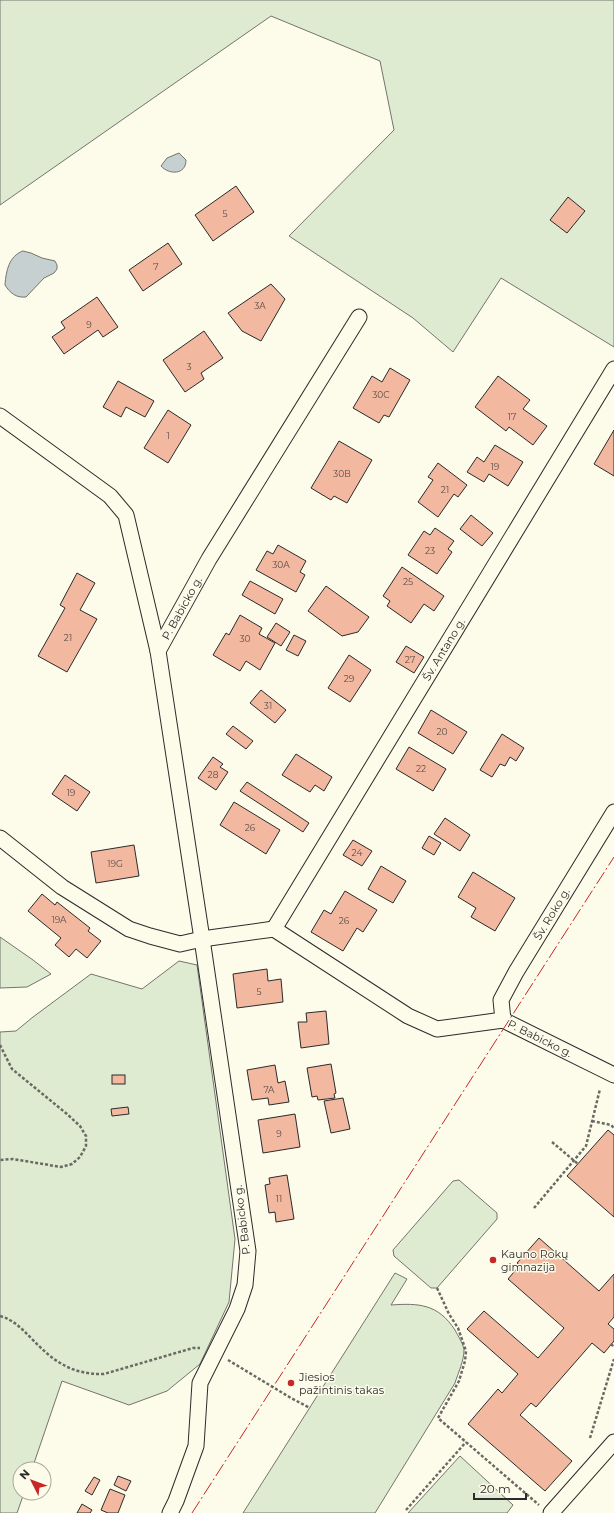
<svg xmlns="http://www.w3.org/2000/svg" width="614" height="1513" font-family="Montserrat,sans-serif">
  <rect width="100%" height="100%" fill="#fdfbea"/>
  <g fill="#deebd1" stroke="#74746e">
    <polygon points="0,0 614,0 614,347 501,278 453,352 413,318 289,236 394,130 380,61 271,16 0,205"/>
    <polygon points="0,937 33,960 51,974 27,987 0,988"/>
    <polygon points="179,961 197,965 235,1239 229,1302 200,1364 167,1391 129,1405 62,1381 32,1469 20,1469 20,1493 24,1493 17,1513 0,1513 0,1032 16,1031 33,1017 91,974 142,989"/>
    <polygon points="459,1180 497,1213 497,1219 437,1288 431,1288 394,1256 393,1250 453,1181"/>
    <path d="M 395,1273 L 407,1279 L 391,1305 C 419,1303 438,1304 455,1330 C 458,1336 463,1343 464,1350 C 464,1361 458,1373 455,1383 L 375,1513 L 243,1513 Z"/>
    <polygon points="460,1456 513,1505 507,1513 408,1513"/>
  </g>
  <g fill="#c7d0d0" stroke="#74746e">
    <path d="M 179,153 L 186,160 C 186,175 169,175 161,166 L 167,158 Z"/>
    <path d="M 23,251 L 31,253 L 42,258 L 55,261 L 57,265 L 57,269 L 54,273 L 44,278 L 26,297 C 16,298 10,293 5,285 C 6,271 9,256 23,251 Z"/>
  </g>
  <g fill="#f2b8a0" stroke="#2b2b2b">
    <polygon points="236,186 254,212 213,241 195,215"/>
    <polygon points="568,197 585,211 567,233 550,220"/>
    <polygon points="168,243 182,264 143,291 129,270"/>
    <polygon points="271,284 285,299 261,341 242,331 228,313"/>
    <polygon points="97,297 118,327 103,337 98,330 64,354 52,337 65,328 61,322"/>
    <polygon points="204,331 223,358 201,373 204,379 185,392 163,360"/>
    <polygon points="390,368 410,380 389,417 384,415 379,423 353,408 372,376 382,382"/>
    <polygon points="498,376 530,400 523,409 547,426 533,445 509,427 506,431 475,407"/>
    <polygon points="118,381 154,401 145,417 126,407 121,417 103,407"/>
    <polygon points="168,410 191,425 168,463 144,448"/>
    <polygon points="614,430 614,476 594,464"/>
    <polygon points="339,441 372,460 347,503 334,496 331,500 311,488"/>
    <polygon points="495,445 523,462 508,486 489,474 484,482 467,472 477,457 484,462"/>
    <polygon points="438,463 467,485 458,497 454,494 438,517 418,502 433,480 428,477"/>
    <polygon points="471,515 493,533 482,546 460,529"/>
    <polygon points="435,528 454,541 448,549 452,552 437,574 408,555 424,531 430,535"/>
    <polygon points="278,545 306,561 300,572 305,575 296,592 256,570 267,551 273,554"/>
    <polygon points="402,567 444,596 434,611 424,604 411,623 387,606 390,601 383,596"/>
    <polygon points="77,573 95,583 80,610 97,619 67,672 38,656 65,608 60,605"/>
    <polygon points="250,581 283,599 275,614 242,595"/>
    <polygon points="326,586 369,617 358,632 342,636 308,611"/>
    <polygon points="240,615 262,628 259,634 275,643 260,670 246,661 240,671 213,655 226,633 229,635"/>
    <polygon points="276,623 290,632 281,646 267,637"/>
    <polygon points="294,635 306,641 298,656 286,650"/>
    <polygon points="406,646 424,657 414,673 396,662"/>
    <polygon points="349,655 371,670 350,702 328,688"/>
    <polygon points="261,690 286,710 275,723 250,703"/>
    <polygon points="431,710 467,732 453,754 418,733"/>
    <polygon points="233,726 253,741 246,749 226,734"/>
    <polygon points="502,734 524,748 516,761 510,757 505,766 500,764 492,777 480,770"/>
    <polygon points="409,747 446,769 433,791 396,769"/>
    <polygon points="296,754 332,777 324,791 315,785 310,792 282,775"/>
    <polygon points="213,757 223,764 220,767 228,772 216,790 198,778"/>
    <polygon points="65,775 90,792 77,811 52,794"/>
    <polygon points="247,782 309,823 303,832 240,791"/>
    <polygon points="234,802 280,830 266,854 220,825"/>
    <polygon points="445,818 470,835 460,851 434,834"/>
    <polygon points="429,836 441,843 434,855 422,848"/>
    <polygon points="353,840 372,851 362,866 343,855"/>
    <polygon points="134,845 139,876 96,883 91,852"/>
    <polygon points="381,866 406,881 393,903 368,889"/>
    <polygon points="473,872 515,898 495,931 471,917 476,908 458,897"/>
    <polygon points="345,891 377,910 363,932 357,928 343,951 311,932 324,910 331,914"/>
    <polygon points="42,894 55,905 57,902 90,928 88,931 101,941 87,958 76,949 69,957 55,945 61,938 28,911"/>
    <polygon points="267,969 268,981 281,979 283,1002 237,1008 233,974"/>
    <polygon points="326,1011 329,1044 301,1048 298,1022 307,1022 306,1013"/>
    <polygon points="331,1064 336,1093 334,1094 335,1098 318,1100 317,1096 312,1097 307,1068"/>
    <polygon points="275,1065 278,1083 285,1081 289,1102 269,1105 268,1098 252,1100 247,1070"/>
    <rect x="112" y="1075" width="13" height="9"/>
    <polygon points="343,1098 350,1129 331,1133 324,1101"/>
    <polygon points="128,1107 129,1114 112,1116 111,1109"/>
    <polygon points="295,1114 300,1147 263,1153 258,1120"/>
    <polygon points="608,1130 614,1135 614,1217 567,1176"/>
    <polygon points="287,1175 294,1219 276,1222 275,1212 269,1213 265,1185 270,1184 269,1178"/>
    <polygon points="539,1238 599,1291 614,1274 614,1317 608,1324 614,1329 614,1341 604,1353 592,1343 536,1407 531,1403 520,1415 572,1461 545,1491 468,1424 498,1389 502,1393 518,1374 467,1329 484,1311 538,1358 564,1328 508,1279 520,1265 517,1263"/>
    <polygon points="118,1476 131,1481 126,1491 114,1485"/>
    <polygon points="94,1477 100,1480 92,1495 85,1491"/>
    <polygon points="110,1489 125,1495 118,1513 108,1513 101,1510"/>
    <polygon points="82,1504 92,1510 90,1513 77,1513"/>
  </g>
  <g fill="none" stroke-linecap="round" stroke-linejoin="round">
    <defs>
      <g id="street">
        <polyline points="0,416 110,496 126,515 158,651"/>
        <path id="s1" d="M 0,838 L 62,887 L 129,929 L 150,936 L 180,944 L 202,939 L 274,929 L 408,1016 L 437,1029 L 503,1020 L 614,1075"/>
        <path id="s2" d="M 274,929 L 614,369"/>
        <path id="s3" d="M 503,1020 L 501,1000 L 516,972 L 614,812"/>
        <path id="s4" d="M 170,1513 L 176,1501 L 196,1446 L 200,1383 L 237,1309 L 245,1285 L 248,1251 L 202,939 L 158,651 L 209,559 L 359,317"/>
        <polyline points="551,1513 614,1442"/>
      </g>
    </defs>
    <use href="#street" stroke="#2b2b2b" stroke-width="17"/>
    <g stroke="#6a6964" stroke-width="2.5" stroke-dasharray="3 2" stroke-linecap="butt">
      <polyline points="0,1045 12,1069 67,1114 80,1126 86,1136 86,1146 80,1157 72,1164 61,1167 13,1159 0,1160"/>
      <polyline points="592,1121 611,1125 614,1128"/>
      <polyline points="552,1142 578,1164"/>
      <polyline points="534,1208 586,1146 600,1089"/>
      <polyline points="437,1288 449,1314 458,1328 466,1351 465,1361 459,1381 438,1418 539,1505"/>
      <path d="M 0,1316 C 14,1320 22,1329 32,1339 C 53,1361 72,1375 104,1374 L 193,1348 L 200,1348"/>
      <polyline points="611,1344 614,1347"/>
      <polyline points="228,1360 291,1398 310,1408"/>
      <polyline points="590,1438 614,1359"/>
      <polyline points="406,1510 466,1442"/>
    </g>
    <use href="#street" stroke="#fdfbea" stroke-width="15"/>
    <polyline stroke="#c62828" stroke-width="1" stroke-dasharray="14 3 2 3" stroke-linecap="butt" points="192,1513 614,857"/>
  </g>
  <g fill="#c62828" stroke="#fdfbea" stroke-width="1.5">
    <circle cx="493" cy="1260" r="4"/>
    <circle cx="291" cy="1383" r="4"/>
  </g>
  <g text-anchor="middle" stroke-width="3" stroke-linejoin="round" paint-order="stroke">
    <g font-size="9" fill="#5d4e48">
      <text x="225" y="217">5</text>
      <text x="156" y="270">7</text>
      <text x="260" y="309">3A</text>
      <text x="89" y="328">9</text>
      <text x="189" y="370">3</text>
      <text x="381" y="398">30C</text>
      <text x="512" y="420">17</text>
      <text x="168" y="439">1</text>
      <text x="495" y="470">19</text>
      <text x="342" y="477">30B</text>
      <text x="445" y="493">21</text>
      <text x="430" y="554">23</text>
      <text x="281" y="568">30A</text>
      <text x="408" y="585">25</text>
      <text x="68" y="641">21</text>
      <text x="245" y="642">30</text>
      <text x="410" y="663">27</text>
      <text x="349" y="682">29</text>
      <text x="268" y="709">31</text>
      <text x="442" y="735">20</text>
      <text x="421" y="772">22</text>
      <text x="213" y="778">28</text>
      <text x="71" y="796">19</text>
      <text x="250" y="831">26</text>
      <text x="357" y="856">24</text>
      <text x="115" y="867">19G</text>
      <text x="59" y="923">19A</text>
      <text x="344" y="924">26</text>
      <text x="259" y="995">5</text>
      <text x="269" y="1093">7A</text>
      <text x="279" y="1137">9</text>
      <text x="279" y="1202">11</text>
    </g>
    <g font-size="11" fill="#2b2b2b" stroke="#fdfbea">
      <text dy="4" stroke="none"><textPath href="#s4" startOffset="933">P. Babicko g.</textPath></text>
      <text dy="4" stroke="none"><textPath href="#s2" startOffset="327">Šv. Antano g.</textPath></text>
      <text dy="4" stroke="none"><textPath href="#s3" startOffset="120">Šv. Roko g.</textPath></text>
      <text dy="4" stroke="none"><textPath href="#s1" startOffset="606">P. Babicko g.</textPath></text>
      <text transform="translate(242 1220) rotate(-97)" y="4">P. Babicko g.</text>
    </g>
    <g font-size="11" fill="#2b2b2b" stroke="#fdfbea" text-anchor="start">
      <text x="501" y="1258">Kauno Rokų<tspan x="501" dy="13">gimnazija</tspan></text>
      <text x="299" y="1381">Jiesios<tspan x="299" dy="13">pažintinis takas</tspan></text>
    </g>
  </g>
  <g transform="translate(32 1481) rotate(312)"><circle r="19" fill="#fdfbea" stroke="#a9a89e"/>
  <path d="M0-3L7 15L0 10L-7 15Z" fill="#c62828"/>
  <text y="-6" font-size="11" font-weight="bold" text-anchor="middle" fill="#2b2b2b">N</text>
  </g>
  <path d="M474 1493v6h52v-6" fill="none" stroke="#2b2b2b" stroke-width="2"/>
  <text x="480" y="1493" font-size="12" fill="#2b2b2b" stroke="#fdfbea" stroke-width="3" paint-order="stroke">20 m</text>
</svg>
